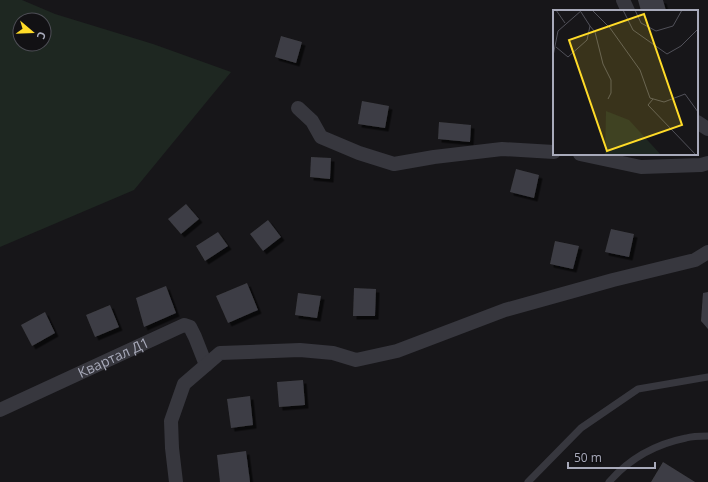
<svg xmlns="http://www.w3.org/2000/svg" width="708" height="482" font-family="'Open Sans',sans-serif">
  <defs>
    <filter id="shadow"><feDropShadow dx="3.5" dy="3.5" stdDeviation="0" flood-color="#0009"/></filter>
  </defs>
  <rect width="100%" height="100%" fill="#171619"/>
  <path fill="#1e2721" fill-rule="evenodd" d="M 0,0 L 22,0 L 55,14 L 153,44 L 231,72 L 134,190 L 0,247 ZM 20,20 L 44,20 L 44,44 L 20,44 Z"/>
  <g fill="#3e3e44" filter="url(#shadow)">
    <polygon points="638,0 663,0 666,11 641,11"/>
    <polygon points="281,36 302,42 296,63 275,57"/>
    <polygon points="362,101 389,106 385,128 358,124"/>
    <polygon points="439,122 471,125 470,142 438,139"/>
    <polygon points="311,157 331,158 330,179 310,177"/>
    <polygon points="516,169 539,175 534,198 510,192"/>
    <polygon points="186,204 199,219 181,234 168,219"/>
    <polygon points="268,220 281,237 263,251 250,234"/>
    <polygon points="611,229 634,234 629,257 605,252"/>
    <polygon points="218,232 228,246 205,261 196,246"/>
    <polygon points="555,241 579,246 573,269 550,264"/>
    <polygon points="247,283 258,310 228,323 216,296"/>
    <polygon points="166,286 176,313 144,327 136,298"/>
    <polygon points="354,288 376,289 375,316 353,316"/>
    <polygon points="708,292 708,329 701,321 703,293"/>
    <polygon points="298,293 321,296 317,318 295,315"/>
    <polygon points="110,305 119,327 95,337 86,315"/>
    <polygon points="45,312 55,333 32,346 21,325"/>
    <polygon points="303,380 305,405 279,407 277,382"/>
    <polygon points="250,396 253,425 231,428 227,399"/>
    <polygon points="246,451 250,482 220,482 217,455"/>
    <polygon points="663,462 695,482 651,482"/>
  </g>
  <g fill="none" stroke-linecap="round" stroke-linejoin="round">
    <g stroke="#37373e" stroke-width="7">
      <polyline points="528,482 581,428 638,389 708,377"/>
      <path d="M 609,482 C 629,459 656,444 686,438 C 693,436 701,436 708,436"/>
    </g>
    <g stroke="#37373e" stroke-width="14">
      <polyline points="623,0 628,11"/>
      <polyline points="298,108 312,121 321,137 359,153 394,164 434,157 502,149 554,152"/>
      <polyline points="697,122 708,129"/>
      <polyline points="580,154 641,167 701,165 708,163"/>
      <path id="s1" d="M 0,410 L 184,325 L 190,327 L 195,337 L 206,365"/>
      <polyline points="176,482 172,448 171,421 184,384 220,353 300,350 333,353 356,360 397,351 505,310 613,280 695,260 708,252"/>
    </g>
  </g>
  <g text-anchor="middle" stroke-width="4" stroke-linejoin="round" paint-order="stroke">
    <g font-size="14" fill="#a8aaba" stroke="#121114">
      <text dy="5" stroke="none"><textPath href="#s1" startOffset="125">Квартал Д1</textPath></text>
    </g>
  </g>
  <g transform="translate(553 10)">
    <rect width="145" height="145" fill="#171619"/>
    <path d="M 53,101 L 76,110 L 108,145 L 52,145 Z" fill="#1e2721"/>
    <path fill="none" stroke="#515159" stroke-width="1" d="M 3,0 L 12,13M 39,0 L 57,18 L 87,60 L 97,88 L 111,92 L 132,84 L 145,102M 70,0 L 80,20 L 114,44 L 128,36 L 145,19M 82,0 L 88,13 L 103,21 L 120,16 L 129,0M 37,16 L 42,22 L 50,54 L 58,70 L 58,83 L 55,89M 3,37 L 15,47 L 34,30 L 37,16 L 28,2M 0,46 L 5,21 L 29,0M 100,89 L 95,95 L 143,145"/>
    <path fill="#ffdb28" fill-opacity="0.15" stroke="#ffdb28" stroke-width="2" d="M 91,4 L 129,115 L 54,141 L 16,30 Z"/>
    <rect width="145" height="145" fill="none" stroke="#a8aaba" stroke-width="2"/>
  </g>
  <g transform="translate(32 32) rotate(109)"><circle r="19" fill="#121114" stroke="#4e4e56"/>
  <path d="M0-3L7 15L0 10L-7 15Z" fill="#ffdb28"/>
  <text y="-6" font-size="11" font-weight="bold" text-anchor="middle" fill="#a8aaba">С</text>
  </g>
  <path d="M568 462v6h87v-6" fill="none" stroke="#a8aaba" stroke-width="2"/>
  <text x="574" y="462" font-size="12" fill="#a8aaba" stroke="#121114" stroke-width="3" paint-order="stroke">50 m</text>
</svg>
